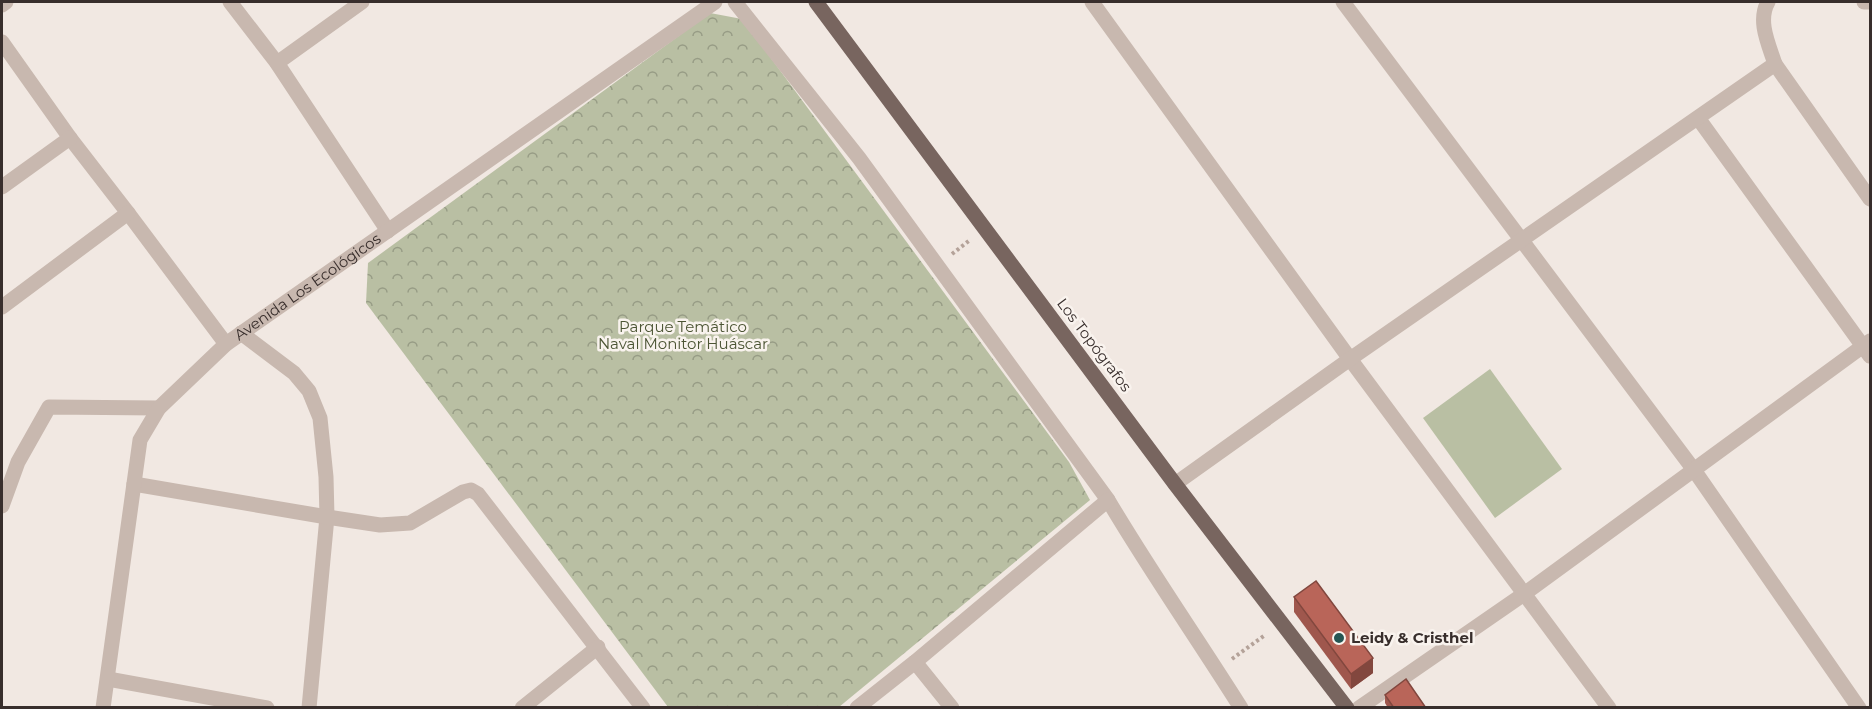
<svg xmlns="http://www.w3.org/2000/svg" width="1872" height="709" font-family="Montserrat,sans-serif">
  <defs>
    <pattern id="park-crowns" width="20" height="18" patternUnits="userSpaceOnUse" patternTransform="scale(1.5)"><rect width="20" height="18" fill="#b9bfa3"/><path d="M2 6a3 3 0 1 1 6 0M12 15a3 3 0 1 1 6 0" fill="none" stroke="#979c85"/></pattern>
  </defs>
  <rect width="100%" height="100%" fill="#f1e8e2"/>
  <polygon fill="url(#park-crowns)" points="710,13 742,19 1069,462 1090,500 839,707 668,707 366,303 368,263"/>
  <polygon fill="#b9bfa3" points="1490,369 1562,469 1495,518 1423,418"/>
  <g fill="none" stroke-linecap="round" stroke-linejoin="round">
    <g stroke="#b4a299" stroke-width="4" stroke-dasharray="3 3" stroke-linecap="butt">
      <polyline points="952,254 970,240"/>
      <polyline points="1232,659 1265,635"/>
    </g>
    <g stroke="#c8b8af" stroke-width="15">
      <polyline points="230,2 277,63 388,231"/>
      <path d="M 735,2 L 859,158 L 1108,500 C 1150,571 1197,638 1241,708"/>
      <polyline points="1092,2 1350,359 1609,708"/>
      <polyline points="1343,2 1694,470 1859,708"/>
      <polyline points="1864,2 1870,2"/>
      <polyline points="2,5 6,2"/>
      <polyline points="2,42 70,138 128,213 226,344"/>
      <polyline points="277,63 362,2"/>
      <polyline points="1775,64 1870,199"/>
      <polyline points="1698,118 1870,356"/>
      <polyline points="2,187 70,138"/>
      <polyline points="2,307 128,213"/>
      <polyline points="241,333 294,373 309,391 320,418 326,477 327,517 309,708"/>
      <polyline points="134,484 327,517 380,525 410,523 463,492 471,490 478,494 643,708"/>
      <path d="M 1175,484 L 1350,359 L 1775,64 C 1769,45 1757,21 1768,2"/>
      <polyline points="2,506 18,462 49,407 159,408"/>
      <polyline points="915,662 952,708"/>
      <polyline points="108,679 267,708"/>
      <path id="s1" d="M 103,708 L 140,440 L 159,408 L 226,344 L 715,2"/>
      <polyline points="522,708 598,647"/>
      <polyline points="857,708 915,662 1108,500"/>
      <polyline points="1359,708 1524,594 1870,341"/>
    </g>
    <polyline stroke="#78655f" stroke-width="15" points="816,2 1175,484 1347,708"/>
  </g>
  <g fill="#9f574d">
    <polygon points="1294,597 1373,673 1351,689 1294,612"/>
    <polygon points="1385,695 1426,708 1388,708 1385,703"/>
  </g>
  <polygon fill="#82473e" points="1373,658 1373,673 1351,689 1351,674"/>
  <g fill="#b96559" stroke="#82473e" stroke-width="1.5">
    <polygon points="1316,581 1373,658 1351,674 1294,597"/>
    <polygon points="1406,679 1426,708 1394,708 1385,695"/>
  </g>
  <circle fill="#265553" stroke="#f9f3ee" stroke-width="2" cx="1339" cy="638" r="6"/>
  <g text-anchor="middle" stroke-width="5" stroke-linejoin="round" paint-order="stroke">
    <g font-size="15" fill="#382e2c" stroke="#f9f3ee">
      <text dy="5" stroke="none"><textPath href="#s1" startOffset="500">Avenida Los Ecológicos</textPath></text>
      <text transform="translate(1094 345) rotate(53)" y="5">Los Topógrafos</text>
    </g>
    <g font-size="15" fill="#4b5433" stroke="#f9f3ee">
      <text x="683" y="332">Parque Temático<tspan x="683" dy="17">Naval Monitor Huáscar</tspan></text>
    </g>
    <g font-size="15" font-weight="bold" fill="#382e2c" stroke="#f9f3ee" text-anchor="start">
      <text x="1351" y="643">Leidy &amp; Cristhel</text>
    </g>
  </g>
  <rect width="1872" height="709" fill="none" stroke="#382e2c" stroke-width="6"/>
</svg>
